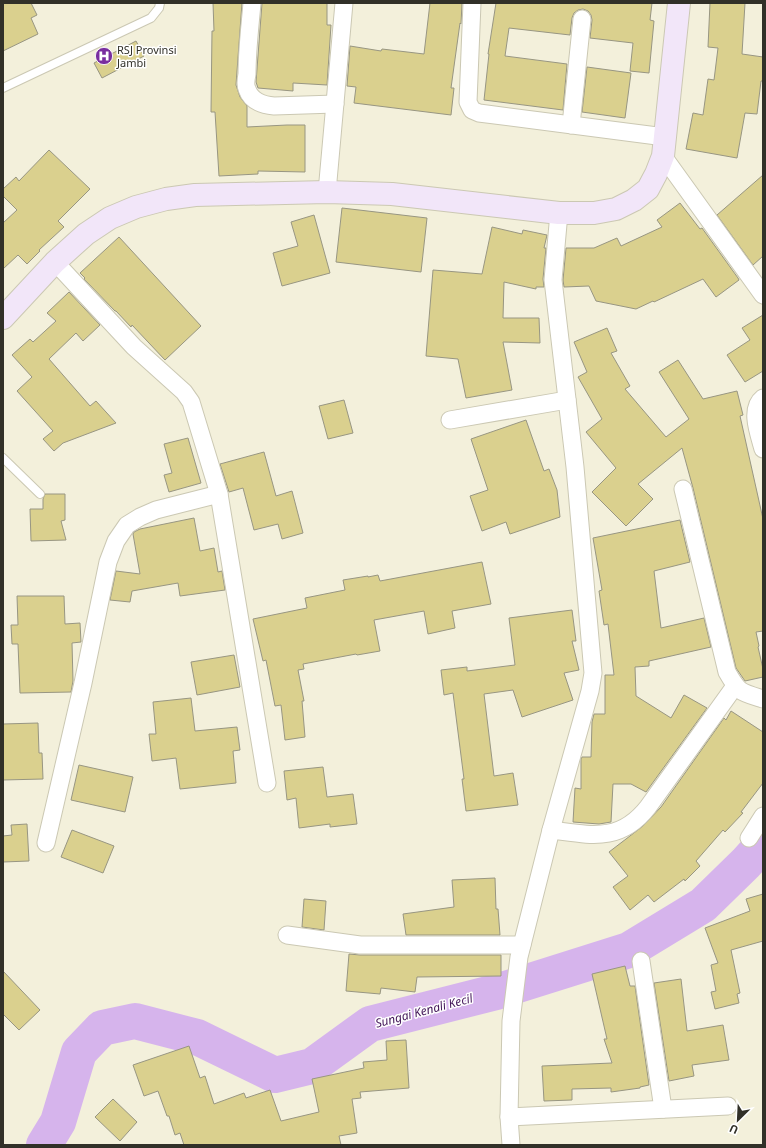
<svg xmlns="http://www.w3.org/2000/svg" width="766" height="1148" font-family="'Noto Sans',sans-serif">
  <rect width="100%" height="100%" fill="#f3f0db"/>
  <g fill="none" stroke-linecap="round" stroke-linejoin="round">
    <polyline stroke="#d6b4ec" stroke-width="36" points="44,1145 58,1122 79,1052 102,1028 135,1021 197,1037 275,1075 312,1066 370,1024 496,992 629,950 703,905 746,863 763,844"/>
  </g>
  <g fill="#dad08e" stroke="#989682">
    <polygon points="3,3 31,3 37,15 31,18 38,34 3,51"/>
    <polygon points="213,3 242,3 236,85 240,97 247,106 247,127 287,125 305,125 305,172 258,171 258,174 219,176 215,112 211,112 212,31 214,31"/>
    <polygon points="262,3 327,3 327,25 331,25 327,85 293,83 293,91 258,88 256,82"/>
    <polygon points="430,3 462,3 461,24 460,23 451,88 454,88 451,115 354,103 356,87 347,86 350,46 381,51 382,49 424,54"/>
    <polygon points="496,3 652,3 650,20 654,21 649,73 630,71 633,43 590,38 592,20 591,15 588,11 583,9 578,10 574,13 572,18 570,35 509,28 505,56 567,64 563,110 484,100 489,54 488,54"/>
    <polygon points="710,3 745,3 742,54 763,57 763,81 761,81 757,114 745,113 737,158 686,149 693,113 703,115 708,79 714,80 718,48 708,47"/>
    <polygon points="136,41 144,56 102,78 94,63"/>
    <polygon points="587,67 631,73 625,118 582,112"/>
    <polygon points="49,150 90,189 58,221 64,227 39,250 40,251 27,264 18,255 3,269 3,223 17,210 3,196 3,189 16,177 19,181"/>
    <polygon points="763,175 763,256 753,265 717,215"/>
    <polygon points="680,203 700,229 702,228 738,278 739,280 716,297 703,279 654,302 653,301 636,309 596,301 589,286 564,287 563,280 566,248 594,248 617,238 621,246 662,227 657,220"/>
    <polygon points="342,208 427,218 421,272 336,262"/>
    <polygon points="314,215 330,273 282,286 273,253 298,246 291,222"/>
    <polygon points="492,227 522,234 523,230 547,235 544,248 546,248 543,279 544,287 536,287 536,289 504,282 503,318 539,318 540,343 503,342 512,390 466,398 458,359 426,356 433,270 482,274"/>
    <polygon points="119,237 201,326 165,360 132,325 131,327 116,311 115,311 84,279 85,278 80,273"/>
    <polygon points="69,292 100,325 83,341 76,333 49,359 90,406 96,401 116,423 63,443 54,451 43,439 53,431 17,391 32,377 12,355 30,339 33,342 56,321 47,313"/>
    <polygon points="763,315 763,371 745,382 727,355 750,340 742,328"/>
    <polygon points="607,328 617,351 611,353 630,386 625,389 666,437 689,419 659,372 678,360 703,399 737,391 743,415 740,416 763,519 763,631 756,632 759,646 758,647 763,669 763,677 745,681 736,668 693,488 682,448 638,484 653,499 626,526 592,492 616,468 586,432 602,419 578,377 587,372 574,342"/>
    <polygon points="344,400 353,433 328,439 319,406"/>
    <polygon points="526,420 544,471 549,469 557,490 560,517 510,534 506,522 482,531 470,496 488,490 471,439"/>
    <polygon points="188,438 201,483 169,492 164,475 172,473 164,444"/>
    <polygon points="264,452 276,496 292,491 303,533 282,539 278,524 254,530 243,488 229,492 220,464"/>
    <polygon points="45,494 65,494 65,520 61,521 66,540 31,541 30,509 43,509 43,499"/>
    <polygon points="194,518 200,551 214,548 218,572 222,571 225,590 180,596 178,583 132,591 130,602 110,600 116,571 140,574 133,534 134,532 140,529"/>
    <polygon points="680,520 690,562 654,571 661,628 704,618 711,647 649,661 649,666 635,667 636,696 671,718 684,695 707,708 646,792 631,784 613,784 611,822 599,824 573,822 575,788 581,789 581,759 582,757 591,757 592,722 594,714 605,714 605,675 614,675 608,624 604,625 599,591 602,590 593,538"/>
    <polygon points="482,562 491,604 452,611 455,628 428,634 424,611 374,620 380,651 357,655 356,654 303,664 304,669 298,670 304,701 302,701 305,737 285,740 281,705 275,706 266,660 263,661 253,619 307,608 305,598 345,590 343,580 368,576 368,577 378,575 380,581"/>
    <polygon points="17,596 64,596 65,624 80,623 81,642 72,643 73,681 71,692 20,693 18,644 12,644 11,625 18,625"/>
    <polygon points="572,610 576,641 572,641 579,670 564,673 573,700 522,717 513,690 484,694 494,776 513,773 518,805 466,811 462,779 464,779 453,693 444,695 441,670 467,667 467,671 515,665 509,618"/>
    <polygon points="234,655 240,687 197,695 191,662"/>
    <polygon points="191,698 195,731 237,727 240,750 233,751 236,783 180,789 176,758 152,761 149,734 156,734 153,702"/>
    <polygon points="731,711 763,732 763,783 741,812 743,813 725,832 723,830 696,861 700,866 685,881 684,879 654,902 648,895 630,910 613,887 628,876 609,852 643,826 661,807 724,718 726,720"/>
    <polygon points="38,723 39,753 42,753 43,779 3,780 3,724"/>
    <polygon points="79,765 133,777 125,812 71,800"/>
    <polygon points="323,767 327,797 353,794 357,824 330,827 330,824 299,828 296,798 287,800 284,771"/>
    <polygon points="27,824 29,861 3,862 3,836 12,835 11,825"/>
    <polygon points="72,830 114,846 103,873 61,857"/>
    <polygon points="495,878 496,909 498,909 500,935 406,935 403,914 454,907 452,880"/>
    <polygon points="763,894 763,941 731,950 740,993 737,994 739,1003 715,1009 711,992 716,991 711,965 718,963 705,928 750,911 746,899"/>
    <polygon points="304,899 326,901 324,930 302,927"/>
    <polygon points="349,954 360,955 501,955 501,976 417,977 415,992 381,988 380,994 346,991"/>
    <polygon points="625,966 630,986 635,986 649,1085 640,1087 640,1088 611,1092 611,1088 572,1089 572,1100 544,1101 542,1066 612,1063 604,1039 607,1039 592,974"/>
    <polygon points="3,971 40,1010 19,1030 3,1014"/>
    <polygon points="681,979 687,1031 723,1025 729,1060 692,1065 694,1076 669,1081 654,983"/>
    <polygon points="406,1040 409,1088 360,1092 361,1098 352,1099 357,1133 339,1136 341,1145 184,1145 180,1133 175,1135 169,1116 167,1116 158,1091 144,1096 133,1065 189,1046 200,1078 205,1076 214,1104 244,1093 246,1098 270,1090 281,1121 319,1112 312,1079 364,1068 363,1062 387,1060 386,1041"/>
    <polygon points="113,1099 137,1122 120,1141 95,1117"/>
  </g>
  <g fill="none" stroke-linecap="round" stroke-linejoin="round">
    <defs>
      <g id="lane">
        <polyline points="3,88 151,18 159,8 160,3"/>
        <polyline points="3,458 40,494"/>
      </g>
      <g id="street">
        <path d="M 252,3 C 250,27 247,50 247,74 C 246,79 245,85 247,89 C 251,101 262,105 274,106 L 335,104"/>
        <polyline points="472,3 468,102 472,110 479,113 665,137"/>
        <polyline points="571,125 582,19"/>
        <polyline points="663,156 763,295"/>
        <polyline points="327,192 344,3"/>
        <polyline points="55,262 134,347 184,392 191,402 219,494 267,783"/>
        <path d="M 763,398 C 749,409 759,434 763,449"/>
        <polyline points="450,420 567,400"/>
        <path d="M 683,489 L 727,672 C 739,693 740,692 763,699"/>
        <path d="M 551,830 C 591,835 620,843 648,807 L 735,686"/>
        <polyline points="749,838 763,816"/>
        <polyline points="46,843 83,683 108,562 116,541 127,525 140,517 156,510 219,494"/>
        <polyline points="287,935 360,945 522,945"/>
        <polyline points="641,961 663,1109"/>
        <polyline points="509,1117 728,1106"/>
        <polyline points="511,1145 509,1117 511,1021 519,957 551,830 590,691 593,673 575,467 553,280 559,213"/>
      </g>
      <polyline id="secondary" points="3,318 55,262 86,234 110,218 136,207 166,199 195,195 327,192 392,194 559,213 594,213 616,209 634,200 648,189 656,174 663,156 679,3"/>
    </defs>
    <use href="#lane" stroke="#cbc8b3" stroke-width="10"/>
    <use href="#street" stroke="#cbc8b3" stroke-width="19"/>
    <use href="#secondary" stroke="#cbc8b3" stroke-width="24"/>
    <use href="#lane" stroke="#fff" stroke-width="8"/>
    <use href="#street" stroke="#fff" stroke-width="17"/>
    <use href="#secondary" stroke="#f2e6f9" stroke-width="22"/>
  </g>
  <defs>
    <symbol id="hospital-disc" viewBox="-11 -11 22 22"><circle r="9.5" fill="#792e9f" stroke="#fff"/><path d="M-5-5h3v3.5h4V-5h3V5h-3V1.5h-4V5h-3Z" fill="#fff"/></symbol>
  </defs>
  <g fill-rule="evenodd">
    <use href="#hospital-disc" x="94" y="46" width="20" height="20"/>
  </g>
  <g text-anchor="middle" stroke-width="3" stroke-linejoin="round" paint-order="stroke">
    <g font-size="11" fill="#313028" stroke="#fff" text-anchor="start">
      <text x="117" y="54">RSJ Provinsi<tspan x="117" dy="13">Jambi</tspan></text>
    </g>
    <g font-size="12" font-style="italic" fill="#421658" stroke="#fff">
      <text transform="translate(424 1011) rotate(-15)" y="4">Sungai Kenali Kecil</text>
    </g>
  </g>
  <rect width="766" height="1148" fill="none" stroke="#313028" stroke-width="8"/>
  <g transform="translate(738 1120) rotate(204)" stroke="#ffffff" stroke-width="3" paint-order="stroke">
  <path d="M0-3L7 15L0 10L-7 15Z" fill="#313028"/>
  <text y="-6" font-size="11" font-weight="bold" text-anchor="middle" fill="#313028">U</text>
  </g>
</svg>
